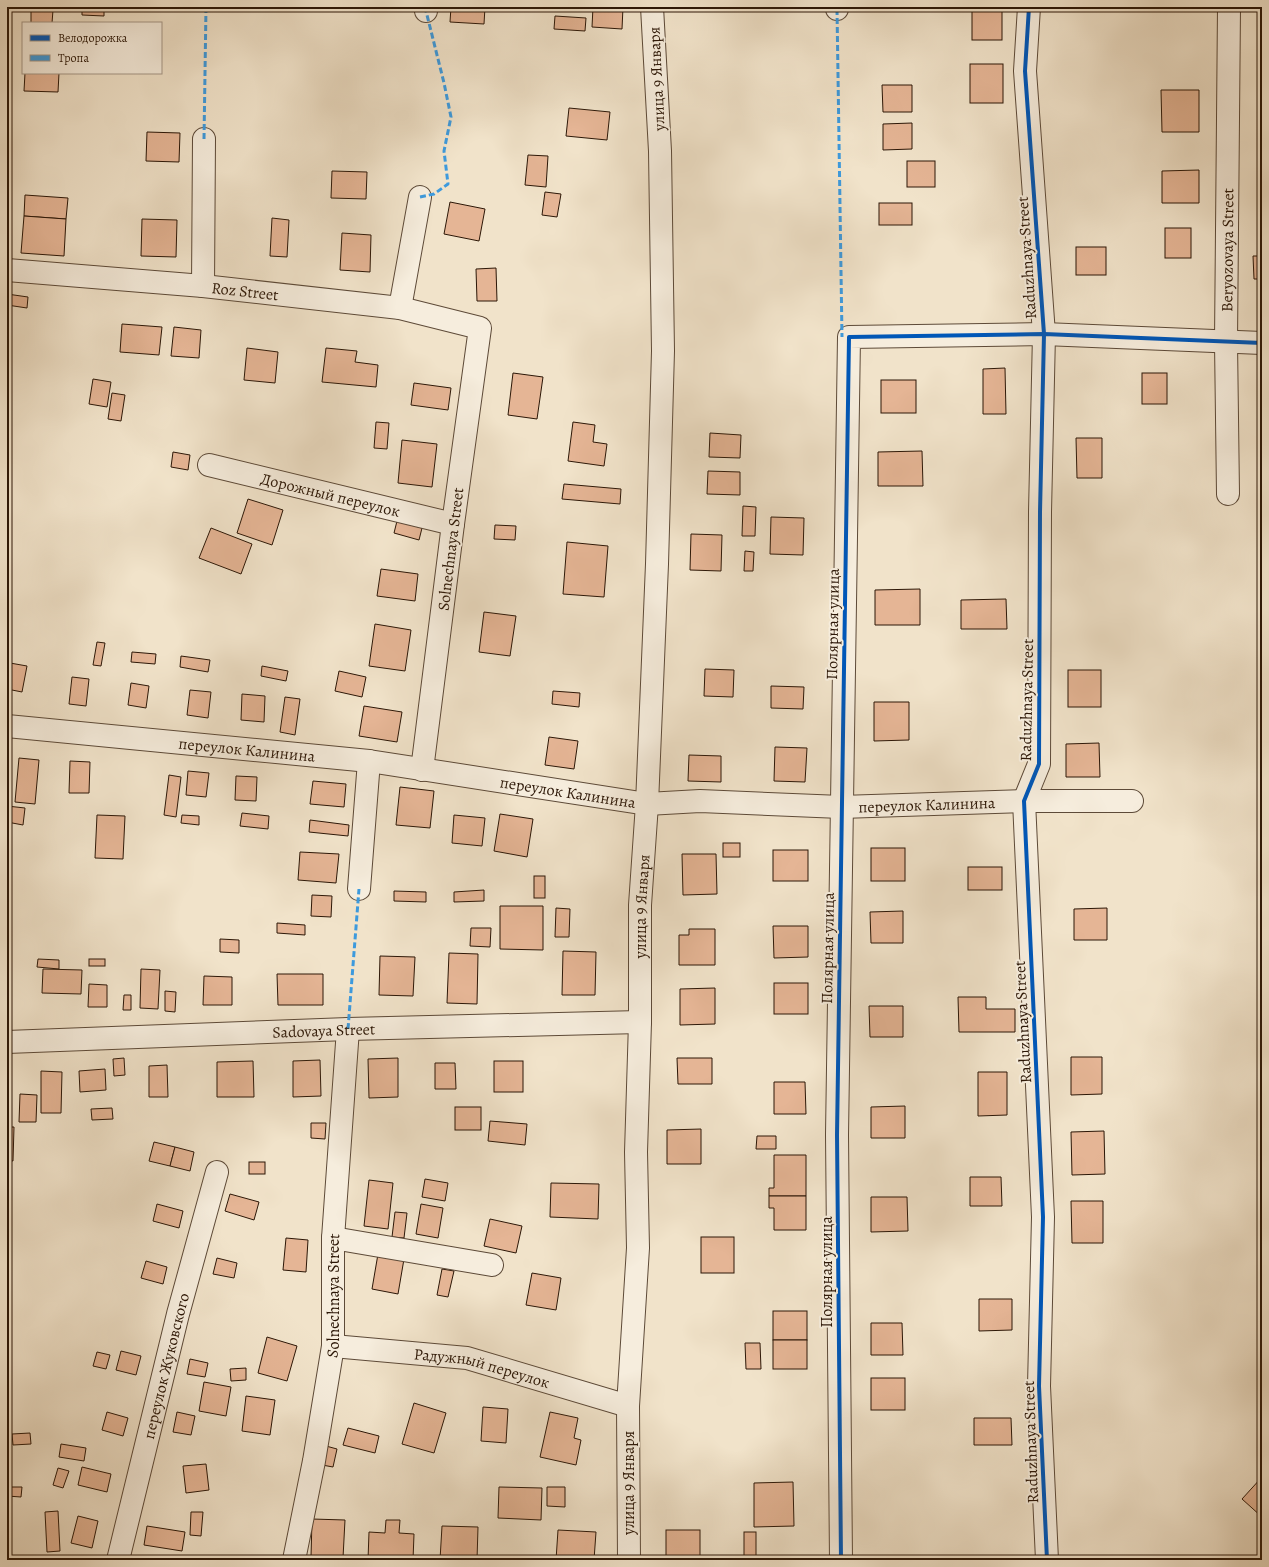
<svg xmlns="http://www.w3.org/2000/svg" width="1269" height="1567" font-family="Alegreya,serif">
  <rect width="100%" height="100%" fill="#f1e3ca"/>
  <filter id="stains"><feTurbulence type="fractalNoise" baseFrequency=".005" numOctaves="4"/><feColorMatrix values="0 0 0 0 .2 0 0 0 0 .09 0 0 0 0 .02 0 0 0 .5 -.17"/></filter>
  <radialGradient id="worn" r=".72"><stop offset=".6" stop-color="#630" stop-opacity="0"/><stop offset="1" stop-color="#630" stop-opacity=".3"/></radialGradient>
  <g fill="#e5b595" stroke="#2c1707">
    <polygon points="82,7 104,7 104,16 82,15"/>
    <polygon points="451,7 485,7 484,24 450,22"/>
    <polygon points="593,7 623,7 622,29 592,27"/>
    <rect x="972" y="7" width="30" height="33"/>
    <polygon points="31,9 53,10 52,23 31,23"/>
    <polygon points="555,16 586,18 585,31 554,29"/>
    <rect x="1258" y="31" width="4" height="40"/>
    <rect x="970" y="64" width="33" height="39"/>
    <polygon points="25,73 59,73 58,92 24,91"/>
    <polygon points="882,85 912,85 912,112 883,112"/>
    <polygon points="1161,90 1199,90 1199,132 1162,132"/>
    <polygon points="569,108 610,112 607,140 566,136"/>
    <polygon points="912,123 912,149 883,150 883,124"/>
    <polygon points="147,132 180,133 179,162 146,161"/>
    <polygon points="528,155 548,156 546,187 525,185"/>
    <rect x="907" y="161" width="28" height="26"/>
    <polygon points="1199,170 1199,203 1162,203 1162,171"/>
    <polygon points="332,171 367,172 366,199 331,198"/>
    <polygon points="545,192 561,194 557,217 542,215"/>
    <polygon points="25,195 68,198 66,219 24,216"/>
    <polygon points="450,202 485,209 479,241 444,234"/>
    <rect x="879" y="203" width="33" height="22"/>
    <polygon points="24,216 66,219 64,256 21,253"/>
    <polygon points="272,218 289,220 287,257 270,256"/>
    <polygon points="142,219 177,220 176,257 141,256"/>
    <rect x="1165" y="228" width="26" height="30"/>
    <polygon points="342,233 371,235 370,272 340,270"/>
    <rect x="1076" y="247" width="30" height="28"/>
    <polygon points="1253,256 1262,256 1262,279 1254,279"/>
    <polygon points="496,268 497,301 477,301 476,269"/>
    <polygon points="7,294 28,297 27,308 7,305"/>
    <polygon points="122,324 162,327 159,355 120,352"/>
    <polygon points="174,327 201,330 199,358 171,356"/>
    <polygon points="247,348 278,352 275,383 244,380"/>
    <polygon points="326,348 357,351 355,362 378,365 376,387 322,382"/>
    <polygon points="1005,368 1006,414 983,414 983,369"/>
    <polygon points="513,373 543,377 537,419 508,415"/>
    <rect x="1142" y="373" width="25" height="31"/>
    <polygon points="93,379 111,382 107,407 89,404"/>
    <rect x="881" y="380" width="35" height="33"/>
    <polygon points="414,383 451,388 448,410 411,405"/>
    <polygon points="112,393 125,395 121,421 108,419"/>
    <polygon points="376,422 389,423 387,449 374,448"/>
    <polygon points="573,422 595,425 593,442 607,444 604,466 568,461"/>
    <polygon points="710,433 741,435 740,458 709,457"/>
    <polygon points="1076,438 1102,438 1102,478 1077,478"/>
    <polygon points="402,440 437,444 432,487 398,483"/>
    <rect x="7" y="443" width="3" height="33"/>
    <polygon points="922,451 923,486 878,486 878,452"/>
    <polygon points="173,452 190,455 188,470 171,467"/>
    <rect x="1261" y="469" width="1" height="40"/>
    <polygon points="708,471 740,472 740,495 707,494"/>
    <polygon points="564,484 621,489 620,504 562,499"/>
    <polygon points="248,499 283,510 272,545 237,533"/>
    <polygon points="743,506 756,507 755,536 742,536"/>
    <polygon points="771,517 804,518 803,555 770,554"/>
    <polygon points="397,521 422,528 419,540 394,533"/>
    <polygon points="495,525 516,526 515,540 494,539"/>
    <polygon points="211,528 252,544 241,574 199,558"/>
    <polygon points="691,534 722,535 721,571 690,570"/>
    <polygon points="567,542 608,546 604,597 563,594"/>
    <polygon points="745,551 754,552 753,571 744,571"/>
    <polygon points="381,569 418,574 415,601 377,596"/>
    <polygon points="920,589 920,625 875,625 875,590"/>
    <polygon points="1006,599 1007,629 961,629 961,600"/>
    <polygon points="484,612 516,616 510,656 479,652"/>
    <polygon points="375,624 411,630 405,671 369,666"/>
    <polygon points="97,642 105,643 101,666 93,665"/>
    <polygon points="132,652 156,654 155,664 131,662"/>
    <polygon points="181,656 210,660 208,672 180,667"/>
    <polygon points="10,663 27,666 22,692 7,689"/>
    <polygon points="262,666 288,671 286,681 261,676"/>
    <polygon points="705,669 734,670 733,697 704,696"/>
    <rect x="1068" y="670" width="33" height="37"/>
    <polygon points="339,671 366,677 362,697 335,691"/>
    <polygon points="72,677 89,679 86,706 69,704"/>
    <polygon points="131,683 149,686 146,708 128,705"/>
    <polygon points="771,686 804,687 803,709 771,708"/>
    <polygon points="190,690 211,692 208,718 187,715"/>
    <polygon points="553,691 580,693 579,707 552,704"/>
    <polygon points="242,694 265,696 264,722 241,720"/>
    <polygon points="285,697 300,699 295,735 280,732"/>
    <polygon points="874,702 909,702 909,740 874,741"/>
    <polygon points="364,706 402,712 397,742 359,736"/>
    <polygon points="549,737 578,741 574,769 545,765"/>
    <polygon points="1099,743 1100,777 1066,777 1066,744"/>
    <polygon points="775,747 807,748 805,782 774,781"/>
    <polygon points="689,755 721,756 721,782 688,781"/>
    <polygon points="19,758 39,760 35,804 15,802"/>
    <polygon points="70,761 90,762 89,793 69,793"/>
    <polygon points="188,771 209,773 206,797 186,795"/>
    <polygon points="169,775 181,777 176,817 164,815"/>
    <polygon points="236,776 257,777 256,801 235,800"/>
    <polygon points="313,781 346,784 344,807 310,804"/>
    <polygon points="400,787 434,791 430,828 396,825"/>
    <polygon points="7,806 25,808 23,825 7,822"/>
    <polygon points="242,813 269,816 268,829 240,826"/>
    <polygon points="500,814 533,819 527,857 494,851"/>
    <polygon points="97,815 125,816 123,859 95,858"/>
    <polygon points="182,815 199,816 199,825 181,823"/>
    <polygon points="454,815 485,818 482,846 452,843"/>
    <polygon points="310,820 349,825 348,836 309,832"/>
    <rect x="723" y="843" width="17" height="14"/>
    <rect x="871" y="848" width="34" height="33"/>
    <rect x="773" y="850" width="35" height="31"/>
    <polygon points="300,852 339,854 336,883 298,880"/>
    <polygon points="682,854 716,854 717,894 683,895"/>
    <rect x="968" y="867" width="34" height="23"/>
    <rect x="534" y="876" width="11" height="22"/>
    <polygon points="484,890 484,901 454,902 454,892"/>
    <polygon points="394,891 426,892 426,902 394,901"/>
    <polygon points="312,895 332,896 331,917 311,916"/>
    <polygon points="500,906 543,906 543,950 500,949"/>
    <polygon points="556,908 570,909 569,937 555,937"/>
    <polygon points="1107,908 1107,940 1074,940 1074,909"/>
    <polygon points="903,911 903,943 871,943 870,912"/>
    <polygon points="277,923 305,925 305,935 277,933"/>
    <polygon points="773,926 808,926 808,957 774,958"/>
    <polygon points="471,928 491,928 490,947 470,946"/>
    <polygon points="689,929 715,929 715,965 679,965 679,935 689,935"/>
    <polygon points="220,939 239,940 239,953 220,952"/>
    <polygon points="563,951 596,952 595,995 562,995"/>
    <polygon points="449,953 478,954 477,1004 447,1003"/>
    <polygon points="380,956 415,957 413,996 379,995"/>
    <polygon points="38,959 59,960 59,969 37,967"/>
    <rect x="89" y="959" width="16" height="7"/>
    <polygon points="43,969 82,970 81,994 42,993"/>
    <polygon points="141,969 160,970 158,1009 140,1008"/>
    <polygon points="277,974 323,974 323,1005 278,1005"/>
    <polygon points="204,976 232,977 232,1005 203,1005"/>
    <rect x="774" y="983" width="34" height="31"/>
    <polygon points="89,984 107,985 107,1007 88,1007"/>
    <polygon points="715,988 715,1024 680,1025 680,989"/>
    <polygon points="165,991 176,992 175,1012 165,1011"/>
    <polygon points="124,995 131,995 131,1010 123,1010"/>
    <polygon points="958,997 986,997 986,1009 1015,1009 1015,1032 959,1032"/>
    <polygon points="869,1006 903,1006 903,1037 870,1037"/>
    <polygon points="1071,1057 1102,1057 1102,1094 1071,1095"/>
    <polygon points="124,1058 125,1075 114,1076 113,1059"/>
    <polygon points="398,1058 398,1097 369,1098 368,1059"/>
    <polygon points="677,1058 712,1058 712,1084 678,1084"/>
    <polygon points="320,1060 321,1096 293,1097 293,1061"/>
    <polygon points="253,1061 254,1097 217,1097 217,1062"/>
    <rect x="494" y="1061" width="29" height="31"/>
    <polygon points="435,1063 455,1063 456,1089 435,1089"/>
    <polygon points="167,1065 168,1097 149,1097 149,1066"/>
    <polygon points="105,1069 106,1090 80,1092 79,1071"/>
    <polygon points="41,1071 62,1072 61,1113 41,1113"/>
    <polygon points="978,1072 1007,1072 1007,1115 978,1116"/>
    <polygon points="774,1082 805,1082 806,1114 774,1114"/>
    <polygon points="20,1094 37,1095 36,1122 19,1122"/>
    <polygon points="905,1106 905,1138 871,1138 871,1107"/>
    <rect x="455" y="1107" width="26" height="23"/>
    <polygon points="112,1108 113,1119 92,1120 91,1109"/>
    <polygon points="490,1121 527,1124 525,1145 488,1141"/>
    <polygon points="311,1123 326,1123 325,1139 311,1138"/>
    <polygon points="7,1127 14,1127 13,1161 7,1160"/>
    <polygon points="701,1129 701,1164 667,1164 667,1130"/>
    <polygon points="1104,1131 1105,1174 1072,1175 1071,1132"/>
    <polygon points="757,1136 776,1136 776,1149 756,1149"/>
    <polygon points="154,1142 175,1147 170,1166 149,1161"/>
    <polygon points="175,1147 194,1152 190,1171 170,1166"/>
    <polygon points="774,1155 806,1155 806,1196 769,1196 769,1188 774,1188"/>
    <rect x="249" y="1162" width="16" height="12"/>
    <polygon points="970,1177 1001,1177 1002,1206 970,1206"/>
    <polygon points="425,1179 448,1183 445,1201 422,1197"/>
    <polygon points="369,1180 393,1183 388,1229 364,1226"/>
    <polygon points="551,1183 599,1184 598,1219 550,1217"/>
    <polygon points="230,1194 259,1202 254,1220 225,1211"/>
    <polygon points="769,1196 806,1196 806,1230 774,1230 774,1208 769,1208"/>
    <polygon points="871,1197 907,1197 908,1231 871,1232"/>
    <polygon points="1071,1201 1103,1201 1103,1243 1072,1243"/>
    <polygon points="157,1204 183,1211 179,1228 153,1221"/>
    <polygon points="421,1204 443,1208 438,1238 416,1234"/>
    <polygon points="395,1212 407,1213 404,1238 392,1237"/>
    <polygon points="490,1219 522,1226 516,1253 484,1246"/>
    <rect x="701" y="1237" width="33" height="36"/>
    <polygon points="286,1238 308,1240 306,1272 283,1270"/>
    <polygon points="378,1254 404,1259 398,1294 372,1289"/>
    <polygon points="217,1258 237,1263 234,1278 213,1274"/>
    <polygon points="146,1261 167,1267 163,1284 141,1278"/>
    <polygon points="442,1269 454,1271 448,1297 437,1295"/>
    <polygon points="532,1273 561,1278 556,1310 526,1305"/>
    <polygon points="979,1299 1012,1299 1012,1330 979,1331"/>
    <rect x="773" y="1311" width="34" height="29"/>
    <polygon points="871,1323 902,1323 903,1355 871,1355"/>
    <polygon points="267,1337 297,1346 287,1381 258,1373"/>
    <rect x="773" y="1340" width="34" height="29"/>
    <polygon points="745,1343 760,1343 761,1369 746,1369"/>
    <polygon points="121,1351 141,1356 136,1375 116,1370"/>
    <polygon points="97,1352 110,1355 106,1369 93,1366"/>
    <polygon points="190,1359 208,1363 205,1377 187,1374"/>
    <polygon points="246,1368 246,1380 231,1381 230,1369"/>
    <rect x="871" y="1378" width="34" height="32"/>
    <polygon points="204,1382 231,1387 226,1416 199,1411"/>
    <polygon points="246,1396 275,1400 270,1435 242,1431"/>
    <polygon points="414,1403 446,1413 434,1453 402,1444"/>
    <polygon points="483,1407 508,1409 506,1443 481,1441"/>
    <polygon points="107,1412 128,1418 123,1436 102,1430"/>
    <polygon points="177,1412 195,1416 191,1435 173,1432"/>
    <polygon points="550,1412 578,1418 574,1438 581,1440 576,1465 540,1457"/>
    <polygon points="974,1418 1011,1418 1012,1445 974,1445"/>
    <polygon points="348,1428 379,1436 375,1453 343,1445"/>
    <polygon points="30,1433 31,1444 13,1445 12,1434"/>
    <polygon points="61,1444 86,1448 84,1461 59,1457"/>
    <polygon points="326,1446 337,1449 333,1467 322,1465"/>
    <polygon points="206,1464 209,1490 186,1493 183,1466"/>
    <polygon points="82,1467 111,1474 107,1492 78,1485"/>
    <polygon points="58,1468 69,1471 63,1488 53,1485"/>
    <polygon points="1262,1477 1262,1517 1242,1499"/>
    <polygon points="793,1482 794,1526 754,1527 754,1483"/>
    <polygon points="7,1487 22,1487 21,1497 7,1496"/>
    <polygon points="499,1487 542,1488 541,1520 498,1518"/>
    <polygon points="547,1487 565,1487 565,1507 547,1506"/>
    <polygon points="58,1511 60,1551 47,1552 45,1512"/>
    <polygon points="191,1512 203,1512 201,1536 190,1535"/>
    <polygon points="7,1513 10,1513 9,1544 7,1544"/>
    <polygon points="78,1516 98,1521 92,1548 71,1543"/>
    <polygon points="312,1519 345,1520 343,1558 311,1557"/>
    <polygon points="386,1520 400,1520 399,1533 414,1534 413,1560 368,1560 369,1532 385,1533"/>
    <polygon points="147,1526 185,1532 182,1551 144,1545"/>
    <polygon points="442,1526 478,1527 477,1560 440,1560"/>
    <polygon points="558,1530 596,1532 594,1560 556,1560"/>
    <rect x="666" y="1530" width="34" height="30"/>
    <rect x="744" y="1532" width="12" height="27"/>
  </g>
  <g fill="none" stroke-linecap="round" stroke-linejoin="round">
    <defs>
      <g id="minor">
        <polyline points="1029,7 1025,71 1044,334 1040,512 1039,764 1024,801 1043,1217 1039,1386 1047,1560"/>
        <polyline points="837,9 837,7"/>
        <polyline points="426,11 426,7"/>
        <path id="s1" d="M 7,270 L 203,286 L 400,308 L 480,328 L 453,524 L 422,770"/>
        <polyline points="203,286 204,139"/>
        <polyline points="400,308 420,197"/>
        <path id="s2" d="M 209,465 L 453,524"/>
        <path id="s3" d="M 1228,494 L 1226,342 L 1229,7"/>
        <path id="s4" d="M 7,726 L 369,761 L 647,804 L 700,801 L 841,807 L 1024,801 L 1132,801"/>
        <polyline points="359,889 369,761"/>
        <path id="s5" d="M 7,1042 L 348,1029 L 640,1022"/>
        <polyline points="333,1238 492,1265"/>
        <path id="s6" d="M 333,1346 L 467,1358 L 628,1406"/>
        <path id="s7" d="M 118,1560 L 178,1314 L 217,1172"/>
        <path id="s8" d="M 294,1560 L 314,1461 L 333,1346 L 333,1238 L 348,1029"/>
        <path id="s9" d="M 629,1560 L 628,1406 L 638,1248 L 636,1152 L 640,1022 L 640,905 L 647,804 L 657,564 L 663,351 L 660,151 L 652,7"/>
        <polyline points="841,1560 837,1135 849,337 1044,334 1262,343"/>
      </g>
    </defs>
    <use href="#minor" stroke="#5d4a38" stroke-width="24"/>
    <use href="#minor" stroke="#f6eddd" stroke-width="22"/>
    <g stroke="#3d9add" stroke-width="3" stroke-dasharray="6 3" stroke-linecap="butt">
      <polyline points="837,9 842,337"/>
      <polyline points="204,139 206,7"/>
      <polyline points="420,197 434,194 448,184 444,151 451,117 444,83 426,11"/>
      <polyline points="348,1029 359,889"/>
    </g>
    <defs>
      <g id="cycleway">
        <polyline points="1029,7 1025,71 1044,334 1040,512 1039,764 1024,801 1043,1217 1039,1386 1047,1560"/>
        <polyline points="841,1560 837,1135 849,337 1044,334 1262,343"/>
      </g>
    </defs>
    <use href="#cycleway" stroke="#f6eddd" stroke-width="6"/>
    <use href="#cycleway" stroke="#0057b8" stroke-width="4"/>
  </g>
  <g text-anchor="middle" stroke-width="4" stroke-linejoin="round" paint-order="stroke">
    <g font-size="16" fill="#2c1707" stroke="#f6eddd">
      <text transform="translate(656 79) rotate(-93)" y="6">улица 9 Января</text>
      <text dy="6" stroke="none"><textPath href="#s3" startOffset="244">Beryozovaya Street</textPath></text>
      <text transform="translate(1026 258) rotate(-94)" y="6">Raduzhnaya Street</text>
      <text dy="6" stroke="none"><textPath href="#s1" startOffset="239">Roz Street</textPath></text>
      <text dy="6" stroke="none"><textPath href="#s2" startOffset="125">Дорожный переулок</textPath></text>
      <text transform="translate(450 549) rotate(-83)" y="6">Solnechnaya Street</text>
      <text transform="translate(832 624) rotate(-89)" y="6">Полярная улица</text>
      <text transform="translate(1026 700) rotate(-89)" y="6">Raduzhnaya Street</text>
      <text dy="6" stroke="none"><textPath href="#s4" startOffset="241">переулок Калинина</textPath></text>
      <text dy="6" stroke="none"><textPath href="#s4" startOffset="565">переулок Калинина</textPath></text>
      <text dy="6" stroke="none"><textPath href="#s4" startOffset="925">переулок Калинина</textPath></text>
      <text dy="6" stroke="none"><textPath href="#s9" startOffset="654">улица 9 Января</textPath></text>
      <text transform="translate(827 948) rotate(-89)" y="6">Полярная улица</text>
      <text transform="translate(1022 1022) rotate(-93)" y="6">Raduzhnaya Street</text>
      <text dy="6" stroke="none"><textPath href="#s5" startOffset="317">Sadovaya Street</textPath></text>
      <text transform="translate(826 1272) rotate(-90)" y="6">Полярная улица</text>
      <text dy="6" stroke="none"><textPath href="#s8" startOffset="268">Solnechnaya Street</textPath></text>
      <text dy="6" stroke="none"><textPath href="#s7" startOffset="200">переулок Жуковского</textPath></text>
      <text dy="6" stroke="none"><textPath href="#s6" startOffset="151">Радужный переулок</textPath></text>
      <text transform="translate(1030 1442) rotate(-92)" y="6">Raduzhnaya Street</text>
      <text transform="translate(628 1483) rotate(-90)" y="6">улица 9 Января</text>
    </g>
  </g>
  <rect width="1269" height="1567" fill="none" stroke="#f1e3ca" stroke-width="24"/>
  <rect x="8" y="8" width="1253" height="1551" fill="none" stroke="#2c1707" stroke-width="2"/>
  <rect x="12" y="12" width="1245" height="1543" fill="none" stroke="#2c1707"/>
  <rect x="22" y="22" width="140" height="52" fill="#f6eddd" stroke="#a59787"/>
  <rect x="30" y="35" width="20" height="6" fill="#0057b8" stroke="#a59787"/>
  <text x="58" y="42" font-size="12" fill="#2c1707">Велодорожка</text>
  <rect x="30" y="55" width="20" height="6" fill="#3d9add" stroke="#a59787"/>
  <text x="58" y="62" font-size="12" fill="#2c1707">Тропа</text>
  <rect width="100%" height="100%" filter="url(#stains)"/>
  <rect width="100%" height="100%" fill="url(#worn)"/>
</svg>
